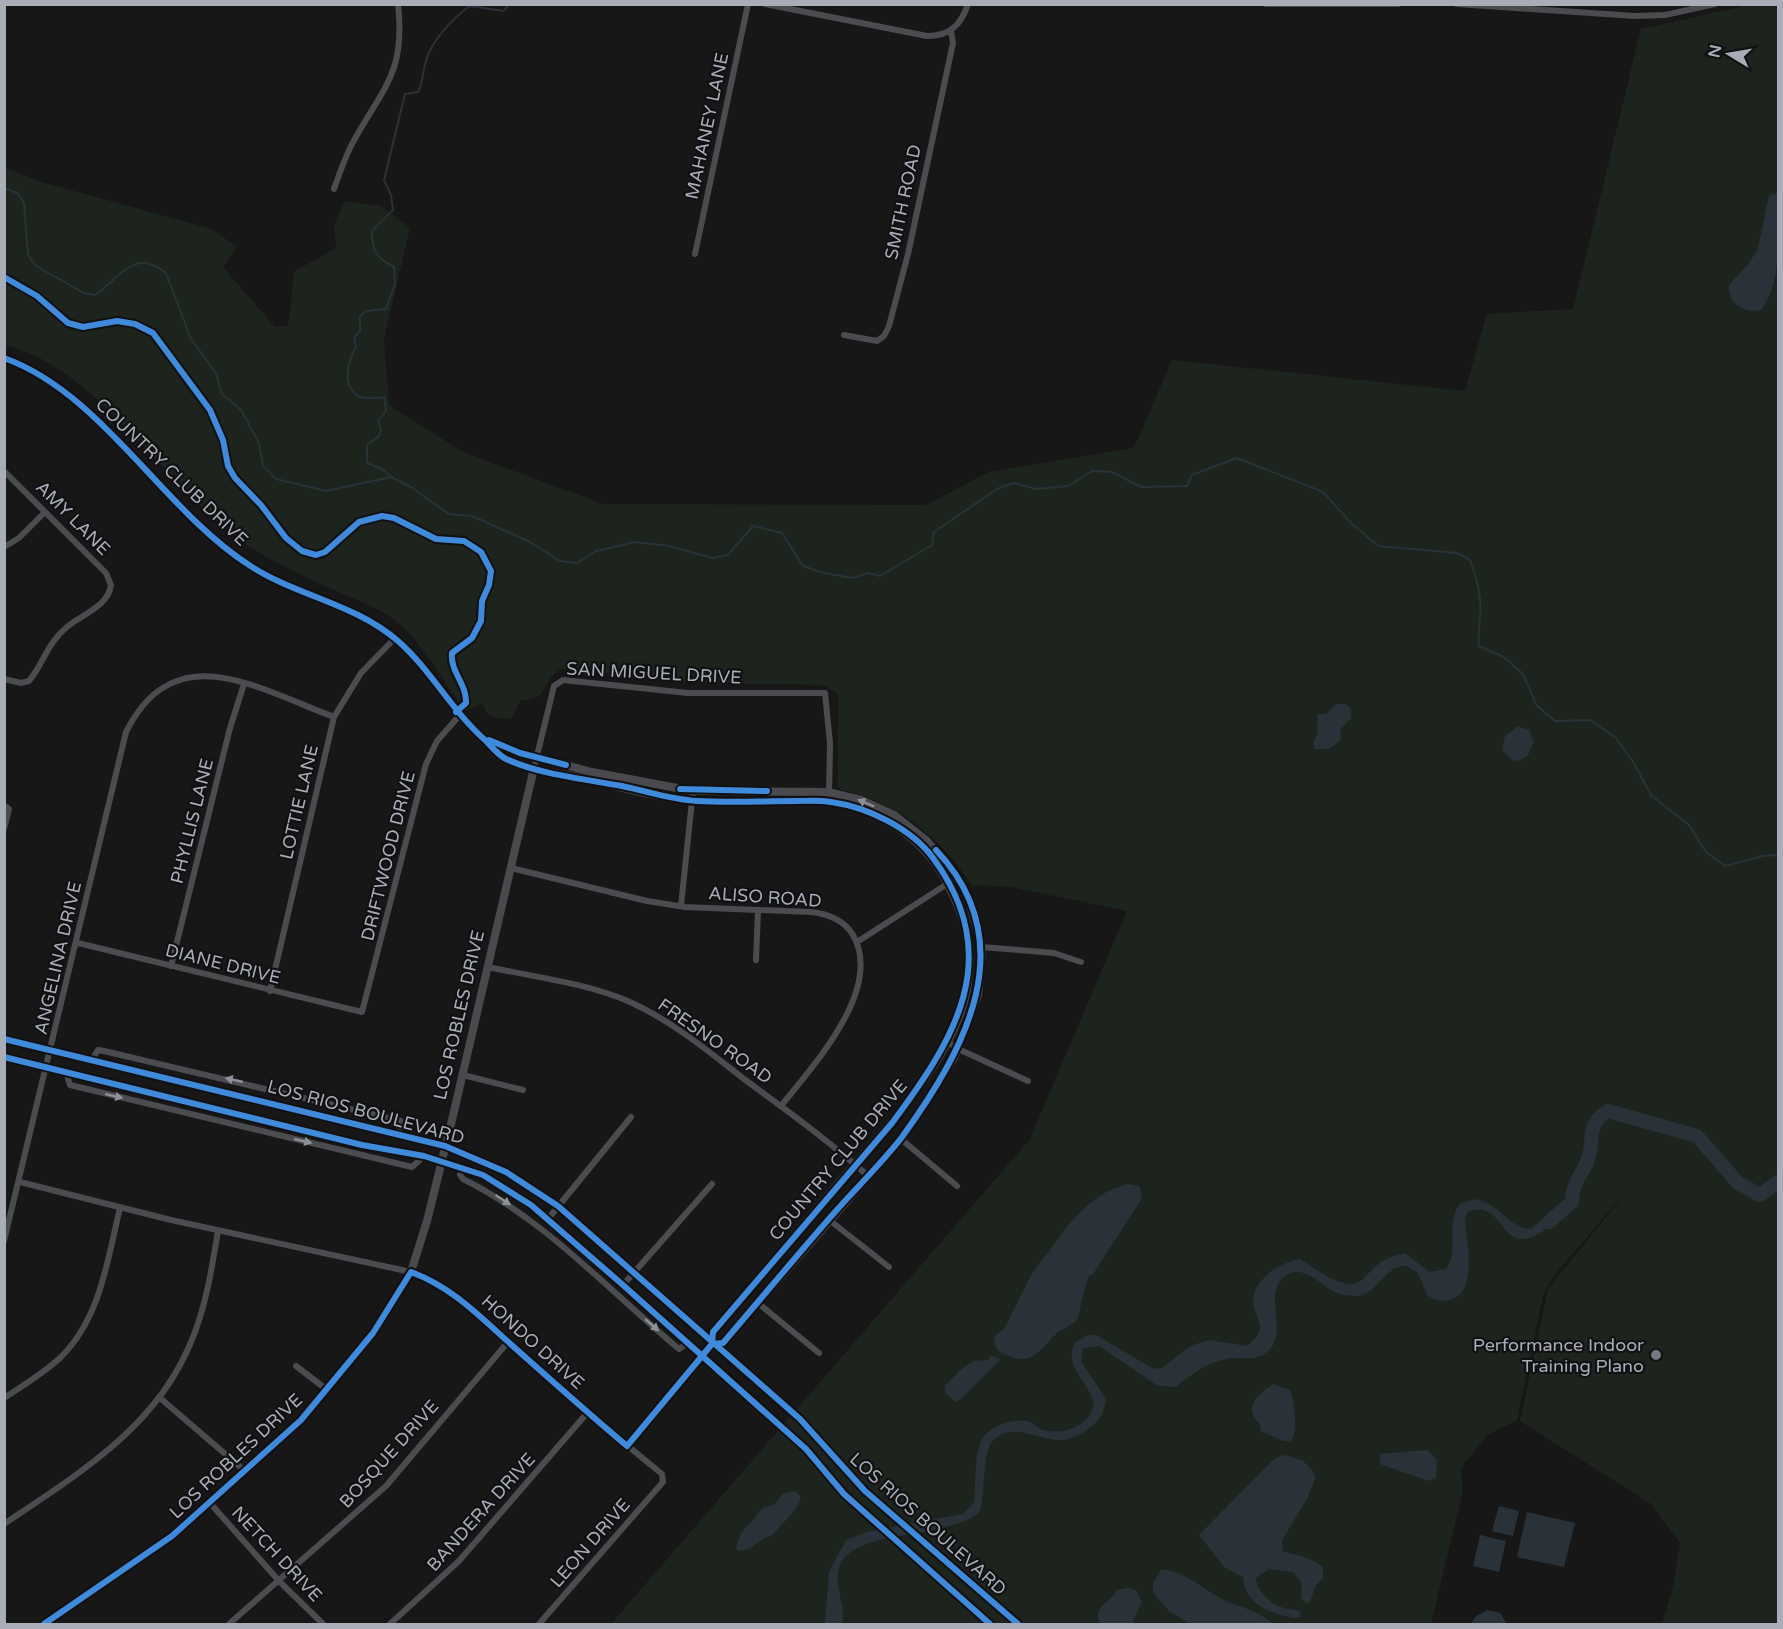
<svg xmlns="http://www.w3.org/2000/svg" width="1783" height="1629" font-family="'Varela Round',sans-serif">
  <rect width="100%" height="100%" fill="#171717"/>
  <path fill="#1d241e" d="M 1749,5 L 1778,5 L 1778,1624 L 1662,1624 L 1673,1587 L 1680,1543 L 1651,1504 L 1520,1421 L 1548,1289 L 1631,1186 L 1555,1274 L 1544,1292 L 1517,1420 L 1487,1435 L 1461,1468 L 1463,1490 L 1431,1624 L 611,1624 L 1030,1139 L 1127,911 L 1011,887 L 972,885 C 940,837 897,802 841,790 L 838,786 L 838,694 L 824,685 L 701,683 L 563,669 C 540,676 552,701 521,700 L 511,719 C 497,718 486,719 483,703 L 465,711 C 449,689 419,639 400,624 C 381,608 358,601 336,591 C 300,575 263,558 232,534 C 161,478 95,367 5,345 L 5,168 L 45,183 L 212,229 L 237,247 L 223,267 L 275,327 L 287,326 C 293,307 290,290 295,271 L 336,248 L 334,225 L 344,201 L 381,206 L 410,228 L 384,339 L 389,405 L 463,452 L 603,504 L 926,505 L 989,472 L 1134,448 L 1172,360 L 1465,391 L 1487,314 L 1573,309 L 1641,29 Z"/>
  <g fill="#2a3239">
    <path d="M 1778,193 C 1779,230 1783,282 1761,310 C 1744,314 1727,303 1729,285 L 1750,262 L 1758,248 L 1769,195 Z"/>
    <polygon points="1336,704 1345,704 1351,709 1351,718 1340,730 1341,740 1329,749 1315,749 1313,743 1318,733 1317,714 1326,714"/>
    <polygon points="1518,726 1529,730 1534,742 1528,755 1519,761 1512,760 1502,750 1505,736"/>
    <path d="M 1127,1184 L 1139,1186 L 1142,1195 L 1139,1203 L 1093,1274 L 1088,1277 L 1077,1320 C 1071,1326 1064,1328 1057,1333 C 1035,1354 1032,1369 998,1351 L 994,1343 L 995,1336 L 1004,1329 L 1031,1275 L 1070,1223 L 1086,1206 L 1108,1191 Z"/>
    <path d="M 1477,1199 C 1500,1205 1509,1228 1531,1229 L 1558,1205 L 1564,1214 C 1495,1279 1511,1194 1468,1212 L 1465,1219 C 1467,1240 1478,1295 1449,1300 C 1440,1302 1435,1300 1427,1295 L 1418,1273 L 1407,1266 C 1384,1265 1379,1293 1358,1296 C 1350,1296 1343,1295 1335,1292 C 1320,1284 1301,1261 1283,1278 C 1262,1298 1292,1337 1264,1354 C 1255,1360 1243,1358 1232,1358 C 1211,1360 1191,1374 1176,1387 L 1158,1386 L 1099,1346 L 1083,1348 L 1081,1361 L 1106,1399 C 1104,1412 1101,1419 1091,1427 C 1083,1433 1072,1440 1061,1440 C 1038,1441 1010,1419 991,1443 C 984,1452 984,1496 980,1512 C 948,1539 855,1529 840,1565 C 832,1585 847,1605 842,1624 L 825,1624 L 829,1572 L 846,1540 L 866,1532 L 963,1514 L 974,1502 C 976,1483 974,1461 980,1443 C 986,1427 1011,1419 1027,1421 C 1033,1422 1037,1428 1043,1430 C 1060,1434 1078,1430 1089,1416 C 1108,1392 1059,1374 1075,1342 L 1089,1335 L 1096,1335 L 1152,1368 L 1161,1369 L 1190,1346 L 1209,1340 L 1247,1346 C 1272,1328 1253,1318 1253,1300 C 1254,1278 1282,1262 1300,1259 C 1314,1268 1348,1295 1363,1279 C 1379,1263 1381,1259 1405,1253 L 1429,1272 L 1446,1269 C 1460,1251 1444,1221 1461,1203 Z"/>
    <polygon points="991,1356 1000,1359 997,1363 960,1400 956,1402 945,1393 945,1386 959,1371 973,1361 988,1360"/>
    <path d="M 1273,1384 L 1290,1390 C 1295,1403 1298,1429 1291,1441 L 1283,1441 L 1261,1431 L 1260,1424 C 1241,1407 1259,1394 1273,1384 Z"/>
    <polygon points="1427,1450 1437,1460 1436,1478 1429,1481 1380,1464 1380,1454"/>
    <path d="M 1284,1455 L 1302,1460 L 1313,1471 L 1315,1479 L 1307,1499 L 1282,1540 L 1283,1552 C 1298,1554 1311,1558 1323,1567 L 1323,1578 L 1315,1587 L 1310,1602 L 1306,1603 L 1301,1598 L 1302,1583 L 1293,1572 L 1269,1569 L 1256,1578 C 1256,1590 1270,1603 1281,1607 C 1288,1610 1294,1608 1301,1612 L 1300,1617 L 1294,1618 C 1271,1614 1244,1604 1243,1577 L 1225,1568 L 1199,1535 L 1267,1466 L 1277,1457 Z"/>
    <path d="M 795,1491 L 801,1497 C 797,1514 782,1521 773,1535 C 760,1537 754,1550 739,1551 L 736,1548 C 743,1522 751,1527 762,1508 L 775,1504 L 782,1494 Z"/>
    <polygon points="1499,1506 1519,1511 1513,1536 1492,1531"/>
    <polygon points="1527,1512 1575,1523 1564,1567 1517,1557"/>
    <polygon points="1480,1535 1506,1541 1499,1572 1473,1566"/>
    <path d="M 1161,1570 C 1183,1569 1204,1590 1224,1600 C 1241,1608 1259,1610 1273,1624 L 1190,1624 L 1169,1611 L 1153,1593 L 1153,1583 Z"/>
    <path d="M 1128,1588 L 1136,1590 L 1142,1602 L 1132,1624 L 1104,1624 L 1099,1622 C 1094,1605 1110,1603 1117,1590 Z"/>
    <polygon points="1487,1610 1500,1613 1507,1624 1471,1624 1476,1616"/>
  </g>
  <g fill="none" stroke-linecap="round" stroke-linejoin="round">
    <g stroke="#2a3239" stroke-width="2">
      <path d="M 4,188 L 17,193 L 24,203 L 28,255 L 36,266 L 84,293 L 95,295 C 120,278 134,247 166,273 L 191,339 L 216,373 L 222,394 L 241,410 L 259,443 L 263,466 L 276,479 L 326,491 L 391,477 L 411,487 L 449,514 L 472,516 L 530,542 L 560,561 L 577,563 L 596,551 L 636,542 L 669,546 L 712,558 L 728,555 L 753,526 L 782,533 L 803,566 L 824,573 L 852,578 L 868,573 L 880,576 L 932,545 L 934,532 L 997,489 L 1013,483 L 1036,489 L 1068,486 L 1092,471 L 1112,472 L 1141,487 L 1187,486 L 1192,475 L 1237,458 L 1323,492 L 1351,523 L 1378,546 L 1457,553 L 1470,560 C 1477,578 1482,598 1480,617 C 1479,628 1478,635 1479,646 L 1504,657 L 1523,674 L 1537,706 L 1555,721 L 1590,720 L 1616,738 L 1632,760 L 1651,795 L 1689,825 L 1706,852 L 1725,866 L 1763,856 L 1778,855"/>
      <path d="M 391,477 L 382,469 L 367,463 L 367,445 L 379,436 L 381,429 L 378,421 L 386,411 L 385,398 C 378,397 367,399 361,397 C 340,388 348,361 356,347 L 354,338 L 360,331 L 360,316 L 366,311 L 386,309 L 395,284 L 394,267 C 376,258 372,251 372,231 L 393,210 L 391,195 L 384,180 L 405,94 L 418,92 C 424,81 422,72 426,61 C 431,41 454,17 470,6 L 504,11 L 509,4"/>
    </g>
    <path stroke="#2a3239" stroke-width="14" d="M 1549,1222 L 1572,1202 C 1572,1185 1580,1177 1587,1162 C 1596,1142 1584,1125 1608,1111 L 1697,1136 L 1738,1183 L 1760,1195 L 1778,1182"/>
    <g stroke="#4b4c50" stroke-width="6">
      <path d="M 765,4 L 927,36 C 950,36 961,25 968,4"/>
      <polyline points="1266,4 1398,4"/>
      <polyline points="1457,4 1635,16 1665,15 1715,4"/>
      <path d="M 334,189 C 339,175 344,160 351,146 C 381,89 406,76 398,4"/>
      <polyline points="695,254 748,4"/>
      <polyline points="844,335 877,341 884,336 889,326 908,254 953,43 951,31"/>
      <path d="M 4,471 L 106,573 L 111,585 C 108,607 82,614 67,627 C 47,643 44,663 29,681 L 21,683 L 4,679"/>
      <polyline points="4,547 19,538 45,512"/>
      <polyline points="534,768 554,686 563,680 688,693 825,693 830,743 829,795"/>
      <polyline points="4,805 9,809 4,829"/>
      <path d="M 511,868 L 647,901 L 685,907 L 811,912 C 829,914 844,920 853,935 C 884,989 813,1066 781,1106"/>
      <polyline points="681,906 693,791"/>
      <polyline points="857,942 958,877"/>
      <polyline points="78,943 362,1012 426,764 437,741 459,716"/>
      <polyline points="982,947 1054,953 1081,962"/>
      <polyline points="756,960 758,911"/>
      <polyline points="171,966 230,728 244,684"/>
      <path d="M 488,967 C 534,977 587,983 630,1002 C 672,1021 708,1051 744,1079 C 786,1110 828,1140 867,1175"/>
      <polyline points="270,991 334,717 361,673 395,638"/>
      <polyline points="947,1041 956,1048 1028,1081"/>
      <polyline points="91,1061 98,1050 104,1051 401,1121 399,1133"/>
      <polyline points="66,1072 70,1085 412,1167 424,1156"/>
      <polyline points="463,1075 523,1090"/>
      <polyline points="901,1139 957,1186"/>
      <path d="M 463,1167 L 460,1175 L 463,1179 C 546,1220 608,1290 679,1349 L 688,1343"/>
      <path d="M 20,1182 L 171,1220 L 411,1272 C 458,1289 488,1324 524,1357 C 570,1397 615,1436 662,1474 L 663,1482 L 539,1624"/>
      <polyline points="548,1219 631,1117"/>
      <polyline points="828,1219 889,1267"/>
      <path d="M 4,1241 L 126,732 C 175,634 258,689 334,717"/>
      <polyline points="623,1285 712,1184"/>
      <polyline points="758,1303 819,1353"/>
      <polyline points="296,1366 326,1389"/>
      <path d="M 4,1398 C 24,1385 44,1373 61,1357 C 101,1317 107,1261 120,1208"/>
      <polyline points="160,1398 245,1471"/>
      <polyline points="627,1446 712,1344"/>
      <polyline points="210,1503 280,1582 323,1624"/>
      <path d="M 4,1524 C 78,1474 156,1428 191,1342 C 206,1307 212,1267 218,1231"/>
      <polyline points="229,1624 386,1486 508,1342"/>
      <polyline points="390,1624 459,1561 588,1412"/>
    </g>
    <g stroke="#4a4a4e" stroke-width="8">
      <path d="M 4,358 C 104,396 160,505 246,563 C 293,595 350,602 395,638 C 430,666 448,710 483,738 C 490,744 494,752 501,756 C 520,770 551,772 574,776 C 612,784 658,799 697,801 C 730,803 764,801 798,801 C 808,801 820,800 831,802 C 879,810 922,837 945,879 C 964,915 973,941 968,983 C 958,1058 879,1135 832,1191 C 792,1238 753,1285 713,1332 L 712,1344 L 723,1343 L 901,1139 L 954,1058 L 978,995 L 981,965 L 982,947 L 969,901 L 958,877 L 927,841 L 894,815 L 861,800 L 828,792 L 693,791 L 592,772 L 520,753 L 483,738"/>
      <polyline points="4,1039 445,1146 506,1172 558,1206 800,1419 865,1491 1018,1624"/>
      <polyline points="4,1057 362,1145 424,1156 483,1175 531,1205 623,1285 806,1449 844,1494 990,1624"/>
      <polyline points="44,1624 172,1536 301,1420 373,1333 411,1272 427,1221 452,1120 534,768"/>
    </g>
    <defs>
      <g id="cycleway">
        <path d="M 4,277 L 37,296 L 68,323 L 83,327 L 117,321 L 135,324 L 153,333 L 210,410 L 223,440 L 228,466 L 235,478 L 261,505 L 286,538 L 302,551 L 316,555 L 325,552 L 359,522 L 382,516 L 394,518 L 436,539 L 464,541 L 481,552 L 491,571 L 489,585 L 482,601 L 481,621 L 472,638 L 452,653 C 450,672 467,684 466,703 L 456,712"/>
        <path d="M 4,358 C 102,393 163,510 249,565 C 296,596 354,603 398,641 C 431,670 452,711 485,740 C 492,747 498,755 506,759 C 541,775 585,779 622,786 C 646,791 672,800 697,801 C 730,803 763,801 795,801 C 807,801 819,800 831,802 C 867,807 911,828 933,858 C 1006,957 955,1039 892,1123 L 713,1332 L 712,1344 L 627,1446 C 589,1414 552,1381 515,1348 C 481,1318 454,1288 411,1272 L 373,1333 L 301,1420 L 172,1536 L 44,1624"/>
        <polyline points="489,740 520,753 566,765"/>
        <polyline points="680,789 767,791"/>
        <polyline points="4,1039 445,1146 506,1172 558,1206 800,1419 865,1491 1018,1624"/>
        <polyline points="4,1057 362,1145 424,1156 483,1175 531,1205 623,1285 806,1449 844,1494 990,1624"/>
        <path d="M 712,1344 L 723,1343 C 760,1300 797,1255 835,1212 C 857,1187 882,1163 902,1137 C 965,1050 1024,943 936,850"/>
      </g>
    </defs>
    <use href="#cycleway" stroke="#111113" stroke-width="10"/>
    <use href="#cycleway" stroke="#408adc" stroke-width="6"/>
  </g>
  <defs><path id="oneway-solid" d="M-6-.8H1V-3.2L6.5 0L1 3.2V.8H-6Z" transform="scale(1.5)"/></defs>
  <use fill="#8c8f98" href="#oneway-solid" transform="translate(866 803) rotate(-157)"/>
  <g fill="#8c9099">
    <use href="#oneway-solid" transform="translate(234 1080) rotate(-167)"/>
    <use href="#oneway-solid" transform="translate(114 1096) rotate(13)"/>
    <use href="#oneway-solid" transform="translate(303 1141) rotate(13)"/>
    <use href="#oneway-solid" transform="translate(503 1200) rotate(33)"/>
    <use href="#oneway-solid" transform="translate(652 1325) rotate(41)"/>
  </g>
  <circle fill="#757880" stroke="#111113" stroke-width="2" cx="1656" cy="1355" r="6"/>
  <g text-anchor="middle" stroke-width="4.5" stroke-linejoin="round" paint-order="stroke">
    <g font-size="18" fill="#a8adb8" stroke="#111113">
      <text transform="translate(707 126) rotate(-78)" y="6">MAHANEY LANE</text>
      <text transform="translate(903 202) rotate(-78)" y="6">SMITH ROAD</text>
      <text transform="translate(172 472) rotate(44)" y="6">COUNTRY CLUB DRIVE</text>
      <text transform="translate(73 518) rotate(45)" y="6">AMY LANE</text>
      <text transform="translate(654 673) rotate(3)" y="6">SAN MIGUEL DRIVE</text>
      <text transform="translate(299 802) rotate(-77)" y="6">LOTTIE LANE</text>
      <text transform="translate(192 821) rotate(-76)" y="6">PHYLLIS LANE</text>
      <text transform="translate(388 856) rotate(-76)" y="6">DRIFTWOOD DRIVE</text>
      <text transform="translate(765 897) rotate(4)" y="6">ALISO ROAD</text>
      <text transform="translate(58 958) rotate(-77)" y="6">ANGELINA DRIVE</text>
      <text transform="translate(223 964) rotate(14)" y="6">DIANE DRIVE</text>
      <text transform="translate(459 1015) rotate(-77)" y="6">LOS ROBLES DRIVE</text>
      <text transform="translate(715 1041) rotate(35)" y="6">FRESNO ROAD</text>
      <text transform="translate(366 1112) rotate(15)" y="6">LOS RIOS BOULEVARD</text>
      <text transform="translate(838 1160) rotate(-50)" y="6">COUNTRY CLUB DRIVE</text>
      <text transform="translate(533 1342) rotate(42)" y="6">HONDO DRIVE</text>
      <text transform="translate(389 1454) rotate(-48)" y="6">BOSQUE DRIVE</text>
      <text transform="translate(236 1456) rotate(-43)" y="6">LOS ROBLES DRIVE</text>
      <text transform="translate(481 1512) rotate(-48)" y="6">BANDERA DRIVE</text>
      <text transform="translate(928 1524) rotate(42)" y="6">LOS RIOS BOULEVARD</text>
      <text transform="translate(590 1543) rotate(-49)" y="6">LEON DRIVE</text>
      <text transform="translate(277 1554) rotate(47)" y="6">NETCH DRIVE</text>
    </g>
    <g font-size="18" fill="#a8adb8" stroke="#111113" text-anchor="end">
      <text x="1644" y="1351">Performance Indoor<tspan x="1644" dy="21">Training Plano</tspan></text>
    </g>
  </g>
  <rect width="1783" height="1629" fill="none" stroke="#a8adb8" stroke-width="12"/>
  <g transform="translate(1729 54) rotate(281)" stroke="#111113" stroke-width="4.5" paint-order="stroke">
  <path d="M0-4.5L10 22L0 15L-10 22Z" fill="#a8adb8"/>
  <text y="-9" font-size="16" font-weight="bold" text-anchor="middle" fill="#a8adb8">N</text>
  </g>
</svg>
